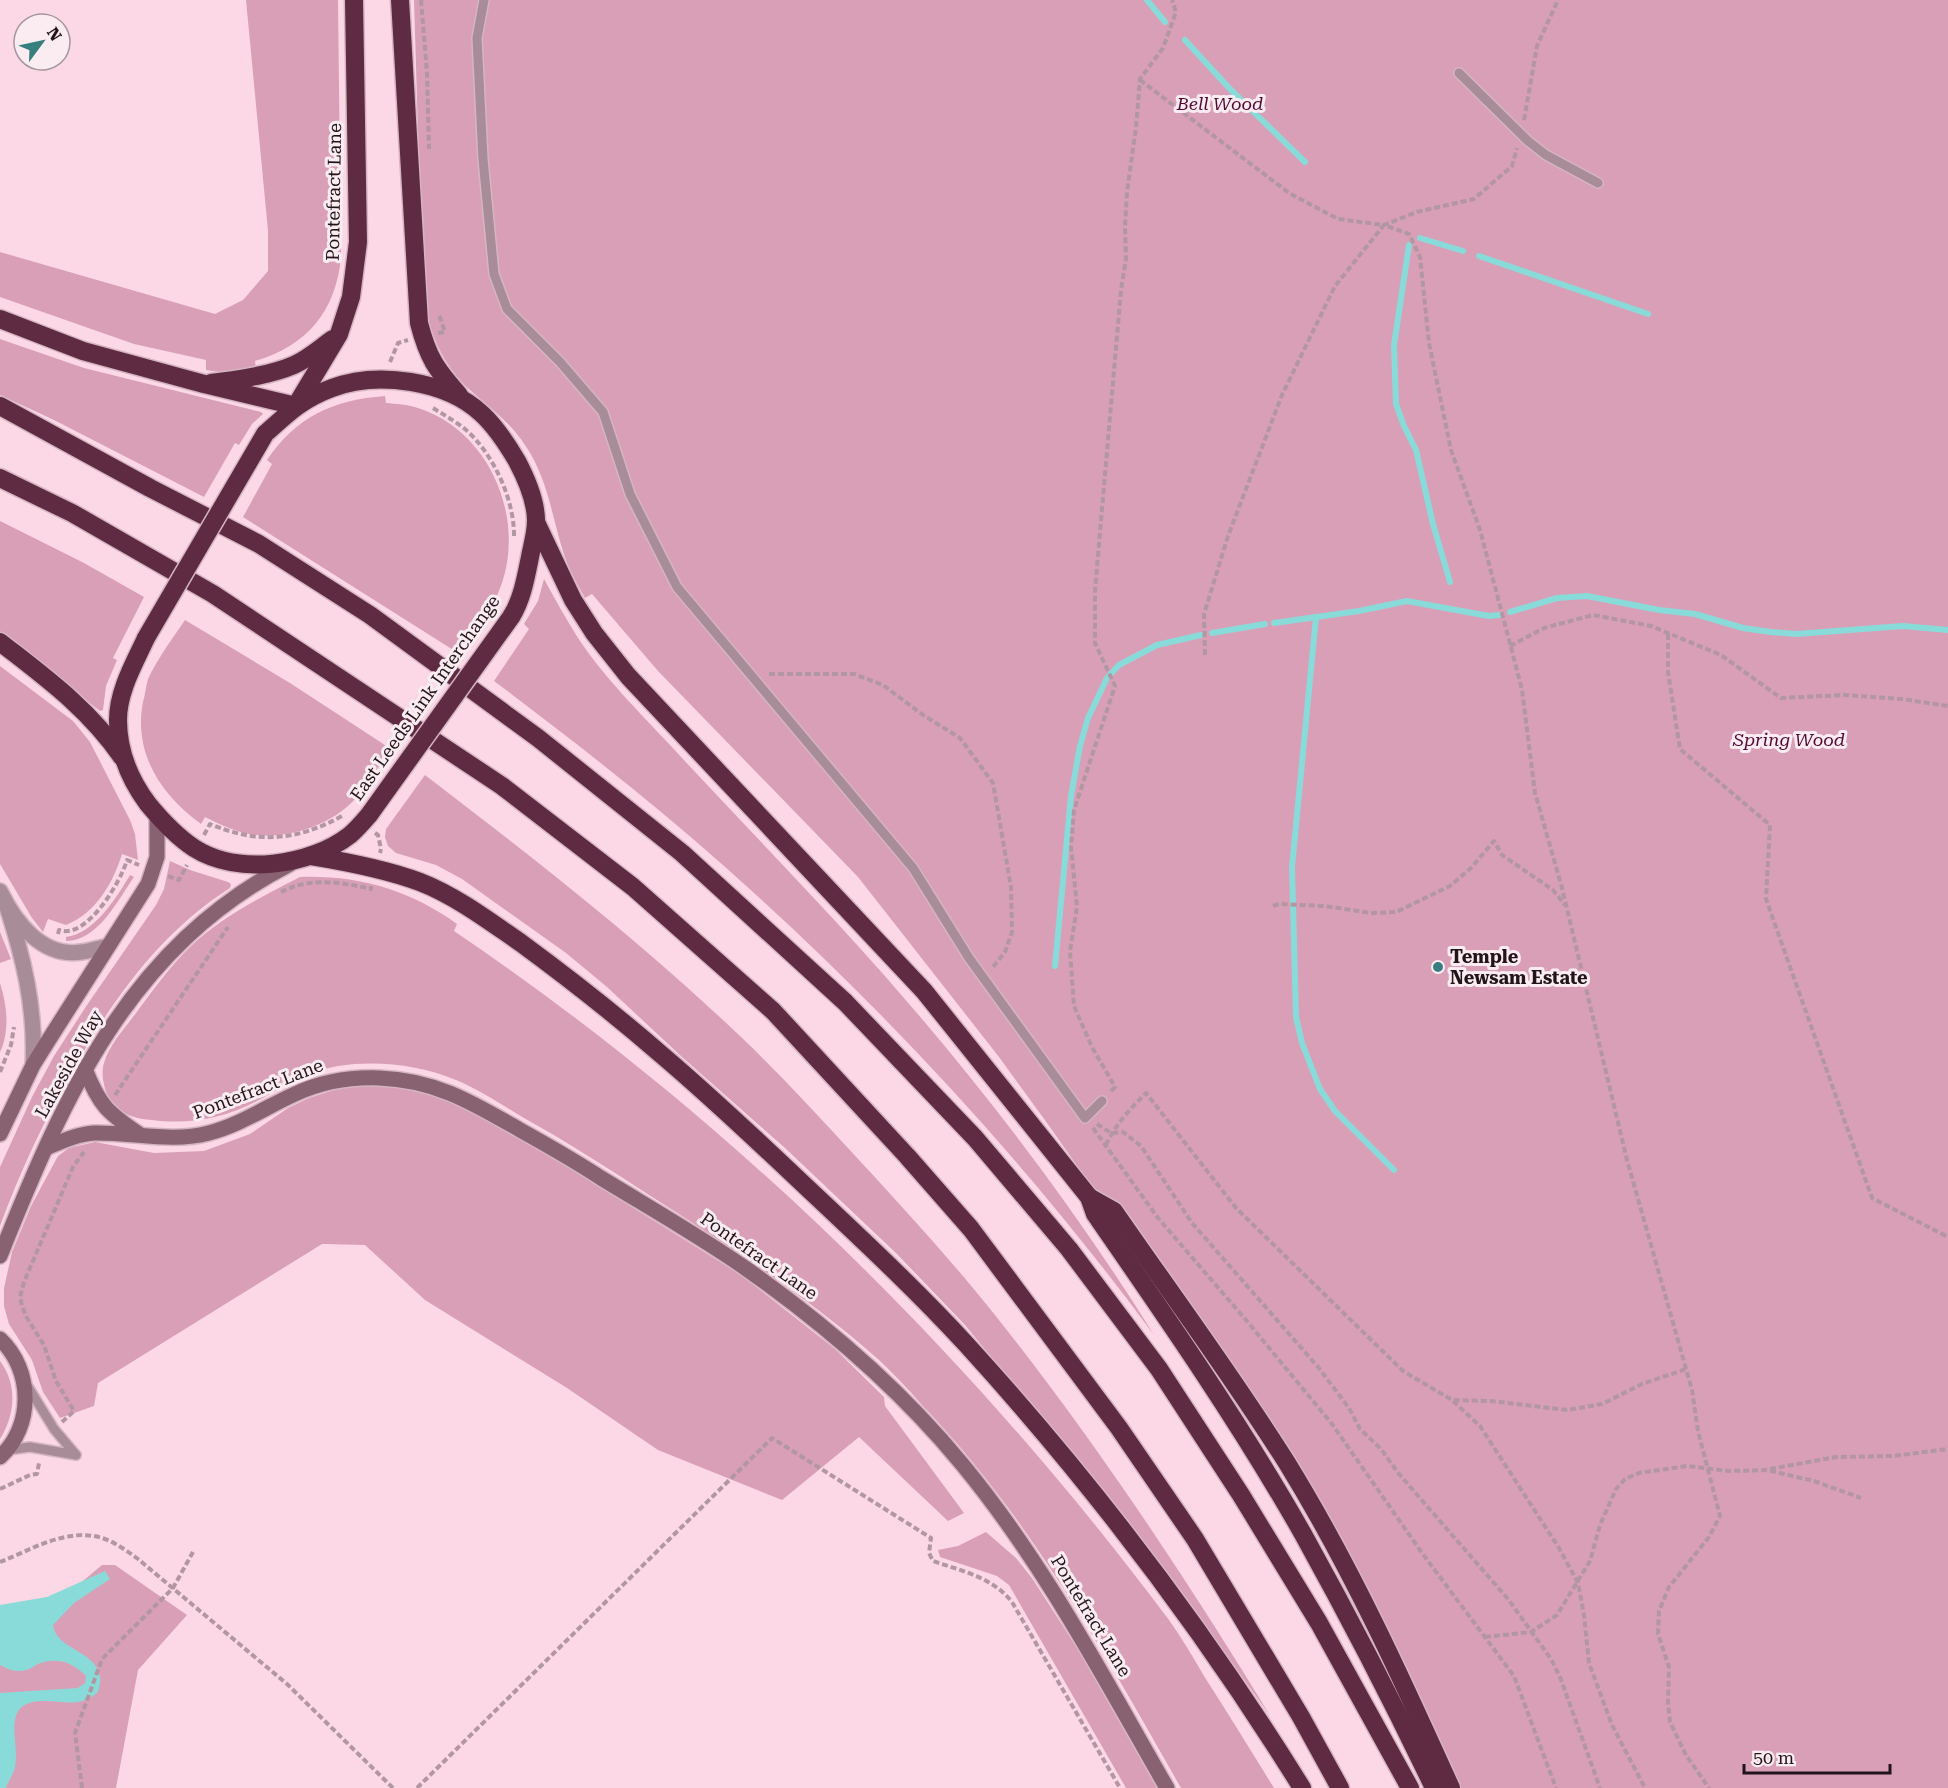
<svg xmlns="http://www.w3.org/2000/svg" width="1948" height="1788" font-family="'Roboto Serif',serif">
  <rect width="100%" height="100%" fill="#fcd8e6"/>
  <g fill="#d99fb7">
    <path d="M 246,0 L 338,0 L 341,257 C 336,311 307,346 255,361 L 256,370 C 239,373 223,373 206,370 L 206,360 L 134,344 L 0,297 L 0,252 L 215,314 L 243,300 L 268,271 L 268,231 Z"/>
    <path d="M 414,0 L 1948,0 L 1948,1788 L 1451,1788 L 1349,1583 L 1266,1444 L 1144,1261 L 1047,1123 L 999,1057 L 858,877 L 658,671 L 592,594 L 585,598 C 576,582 567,566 562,548 C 551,512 547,477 525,445 C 510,422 490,408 470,390 C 443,366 429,332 423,297 Z"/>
    <polygon points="0,339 84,368 261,412 263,414 252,424 239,445 235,443 204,497 54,420 0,395"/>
    <path d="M 385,396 L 386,403 C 396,404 407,404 418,408 C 488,430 525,515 502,583 C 493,610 475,631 458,653 L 243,517 L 272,464 L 267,460 C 297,416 333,400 385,396 Z"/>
    <polygon points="0,521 84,563 144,597 113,658 117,660 106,686 103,710 100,711 0,632"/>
    <path d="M 544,579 C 555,599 566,619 578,638 C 603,676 640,713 671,746 C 726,806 783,864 838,924 C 955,1051 1063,1189 1154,1335 C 1028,1164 883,1007 724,866 C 650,800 572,740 494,681 L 529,629 L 524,624 L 538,601 Z"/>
    <path d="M 185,620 L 290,683 L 391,749 C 377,767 366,790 349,805 C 324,828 282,840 249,834 C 234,831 219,824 205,817 L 201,824 C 161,795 133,753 143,702 C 145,695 146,686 148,679 C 156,661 174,636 185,620 Z"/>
    <path d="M 0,666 L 73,721 L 90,742 L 130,820 L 135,834 L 138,860 L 122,854 C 113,883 96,913 66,925 L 48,919 L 43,932 L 32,918 L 0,864 Z"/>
    <path d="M 425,775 C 523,850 621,926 712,1010 C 760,1053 804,1100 847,1147 C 896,1200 946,1254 991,1310 C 1094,1439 1185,1576 1271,1717 L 1189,1603 L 1132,1529 L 965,1325 L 897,1254 L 785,1148 L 682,1057 L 607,987 L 566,953 L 462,879 L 436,865 L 396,853 L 388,846 L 385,837 L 386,829 Z"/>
    <path d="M 170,861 L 190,870 L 228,882 L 231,884 L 230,888 C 158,934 110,1003 69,1077 C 42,1125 19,1174 0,1226 L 0,1167 L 32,1097 L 54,1056 L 87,1005 L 156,905 L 164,889 Z"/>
    <path d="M 130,875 L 134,877 C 118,900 98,941 66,941 L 66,937 C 94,934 117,897 130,875 Z"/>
    <path d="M 300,877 C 358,875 410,890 457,924 L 454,931 C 729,1117 970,1354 1169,1620 C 1182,1638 1193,1657 1204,1676 C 1228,1713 1251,1751 1274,1788 L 1181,1788 C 1104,1653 1030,1517 921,1404 C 908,1389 894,1374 879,1360 C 808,1297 729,1246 649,1195 C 608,1168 567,1142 524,1118 C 502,1105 480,1090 456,1080 C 420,1065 377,1060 338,1066 C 309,1071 285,1086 259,1100 C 225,1118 190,1125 152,1120 C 137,1119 123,1115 113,1104 C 105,1094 100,1076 104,1063 C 109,1045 125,1028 136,1013 C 153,990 170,966 191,946 C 221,917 263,896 300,877 Z"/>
    <polygon points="0,932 11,959 0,963"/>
    <path d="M 0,983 C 7,1005 10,1031 0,1052 Z"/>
    <polygon points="358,1085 390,1085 423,1091 454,1100 563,1164 741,1275 835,1349 884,1397 885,1406 964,1513 948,1521 859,1437 782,1500 658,1450 567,1388 425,1300 365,1245 322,1244 98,1383 94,1406 60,1418 43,1392 32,1360 9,1324 4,1306 4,1288 12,1252 31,1206 58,1156 69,1148 95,1142 154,1153 204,1151 250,1134 288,1108 309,1098 334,1090"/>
    <path d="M 0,1361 C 18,1385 15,1415 0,1439 Z"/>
    <polygon points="986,1532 1016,1558 1032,1578 1079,1651 1157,1788 1126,1788 1009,1585 997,1576 940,1557 938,1550 958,1546"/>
    <polygon points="102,1565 115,1565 187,1615 138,1670 116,1788 0,1788 0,1651"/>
  </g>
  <path fill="#89dbda" d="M 105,1571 L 110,1579 L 74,1603 L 53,1625 C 56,1650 96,1650 100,1677 C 101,1681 99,1687 98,1692 C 78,1709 64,1700 41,1701 C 0,1703 20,1740 15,1767 C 14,1774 8,1781 6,1788 L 0,1788 L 0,1693 L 78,1688 L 85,1683 L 86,1676 C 74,1664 61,1658 44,1662 C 34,1664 32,1671 18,1671 C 12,1671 6,1668 0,1665 L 0,1605 L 47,1597 Z"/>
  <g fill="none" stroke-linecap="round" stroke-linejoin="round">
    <g stroke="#89dbda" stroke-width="6">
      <polyline points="1147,0 1165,22"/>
      <polyline points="1185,40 1230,89 1305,162"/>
      <polyline points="1420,238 1463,251"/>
      <polyline points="1409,245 1394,345 1396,404 1404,426 1416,450 1433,524 1450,582"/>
      <polyline points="1479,256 1648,314"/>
      <polyline points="1510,612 1557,598 1587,596 1659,610 1695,614 1743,628 1771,632 1796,634 1903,626 1948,630"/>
      <polyline points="1316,617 1292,867 1296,1017 1302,1043 1320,1089 1335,1111 1394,1170"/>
      <polyline points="1274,623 1359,611 1407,601 1489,616 1499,615"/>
      <polyline points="1212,633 1265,624"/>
      <polyline points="1055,966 1071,796 1080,746 1088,718 1107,678 1119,665 1157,645 1201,635"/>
    </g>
    <defs>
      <g id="lane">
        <polyline points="484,0 477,38 483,159 494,274 507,309 560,362 603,412 630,494 677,587 913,868 969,958 1085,1118 1102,1101"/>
        <polyline points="1459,73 1528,141 1546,155 1598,183"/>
        <polyline points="27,1385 54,1429 76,1455"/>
        <polyline points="8,1450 30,1447 76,1455"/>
      </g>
      <g id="street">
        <path d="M 0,891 C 15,922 42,958 81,952 C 90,951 99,948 108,946"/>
        <path d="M 5,901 C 23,955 36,1008 33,1065"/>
      </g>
      <g id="secondary">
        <path d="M 85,1069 C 99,1105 108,1113 139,1134"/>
        <polyline points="0,1134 33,1065 48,1041 148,884 157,857 157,815"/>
        <path d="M 46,1148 C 61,1142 77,1134 94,1133 C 132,1132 172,1143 209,1133 C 240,1125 266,1107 295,1094 C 321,1082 350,1077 379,1078 C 436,1080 473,1103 520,1130 C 547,1145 575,1161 601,1178 C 650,1208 701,1237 748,1270 C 827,1326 901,1390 962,1464 C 1044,1563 1103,1677 1167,1788"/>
        <path d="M 0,1256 C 64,1096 129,947 290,864"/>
        <path d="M 0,1339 C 33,1370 34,1426 0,1457"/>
      </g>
      <g id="highway">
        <path d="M 400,0 L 419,323 C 428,358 436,369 459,395"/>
        <polyline points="0,319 83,351 204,384 296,406"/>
        <path d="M 211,383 C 239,379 268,376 294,365 C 308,359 320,348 333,339"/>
        <polyline points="297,404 339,334 351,297 358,242 354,0"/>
        <polyline points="0,406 150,488 259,544 370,615 538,738 682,853 845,1002 975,1138 1069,1249 1159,1369 1241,1495 1319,1623 1410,1788"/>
        <path d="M 265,434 C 287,414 302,399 332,388 C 377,371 446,380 482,414 C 496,427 507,444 517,461 C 526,478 536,501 536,521 C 536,533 532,546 530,557 C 526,577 522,600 511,617"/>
        <polyline points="0,478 72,513 213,594 502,786 633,887 773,1011 907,1156 971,1229 1119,1428 1195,1539 1301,1717 1340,1788"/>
        <path d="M 536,522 L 573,600 L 594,633 L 628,676 L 924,991 L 1089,1197 L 1095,1214 C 1167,1318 1240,1423 1303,1534 C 1349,1617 1393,1702 1434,1788"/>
        <path d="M 146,638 C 134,664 118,691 118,720 C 118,751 130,780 148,804 C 162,821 176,836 194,848 C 238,876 310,866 350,835 C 357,829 363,822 369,815"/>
        <path d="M 0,642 C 46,678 88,708 122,757"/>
        <path d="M 311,856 C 348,862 385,869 420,882 C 456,896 489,921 521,943 C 570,979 617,1016 663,1056 C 716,1101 766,1149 817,1197 C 868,1245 919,1293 966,1344 C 1091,1481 1204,1630 1302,1788"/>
        <path d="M 1089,1197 L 1114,1211 C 1172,1295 1233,1377 1287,1463 C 1351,1567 1401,1677 1451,1788"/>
      </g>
    </defs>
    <use href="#lane" stroke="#d5b5c1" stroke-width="12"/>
    <use href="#street" stroke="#d5b5c1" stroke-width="18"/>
    <use href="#secondary" stroke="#d5b5c1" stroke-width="18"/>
    <use href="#highway" stroke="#d5b5c1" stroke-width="21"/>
    <g stroke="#b296a1" stroke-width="4" stroke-dasharray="6 3" stroke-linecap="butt">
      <polyline points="421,0 427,72 429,149"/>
      <polyline points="1140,80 1289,193 1338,219 1384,225 1417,212 1474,199 1512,166 1517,148"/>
      <polyline points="1524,120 1537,46 1558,0"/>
      <polyline points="438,333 445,332 439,315"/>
      <polyline points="390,362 398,343 408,340"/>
      <path d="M 433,408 C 444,415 455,421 465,429 C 493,453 515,500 514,538"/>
      <polyline points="1668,634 1668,672 1680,749 1770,825 1766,899 1872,1198 1948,1237"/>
      <polyline points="1510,646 1544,628 1593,615 1651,626 1721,655 1781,698 1845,695 1902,699 1948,706"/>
      <polyline points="1205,655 1204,614 1228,536 1282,395 1335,286 1384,225 1409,234 1420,257 1429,343 1451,450 1480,530 1513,655 1522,690 1535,793 1562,888 1627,1160 1692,1390 1698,1431 1720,1516 1709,1537 1669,1587 1659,1611 1658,1634 1669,1667 1668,1703 1670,1722 1686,1755 1709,1788"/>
      <polyline points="769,674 854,674 883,685 923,715 960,738 993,783 1011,887 1012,932 1005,952 993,967"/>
      <polyline points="375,833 378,835 381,849 380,853"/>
      <path d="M 204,835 L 210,824 C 257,844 297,841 342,816"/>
      <polyline points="168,876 179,880 187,865"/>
      <path d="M 281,892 C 309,877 342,882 371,889 L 371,886"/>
      <polyline points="1273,906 1279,904 1325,906 1371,913 1396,912 1450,886 1471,868 1494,841 1502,855 1553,890 1565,905"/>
      <path d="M 58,934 L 59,930 C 87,940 121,881 127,860 L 139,865"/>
      <polyline points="0,1072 11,1045 14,1027"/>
      <polyline points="1111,1091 1115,1087 1092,1047 1074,1006 1070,951 1077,907 1071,847 1074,810 1115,686 1095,643 1095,590 1121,290 1126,259 1125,226 1127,192 1136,127 1140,79 1163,48 1176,12 1172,0"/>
      <polyline points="115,1095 228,927"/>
      <polyline points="1097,1124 1111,1133 1123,1132 1141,1146 1192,1223 1318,1367 1349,1408 1360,1429 1381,1449 1399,1474 1508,1599 1551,1659 1560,1677 1600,1788"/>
      <polyline points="1093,1128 1158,1218 1246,1320 1332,1424 1422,1553 1514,1676 1556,1788"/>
      <path d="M 1106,1145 C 1115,1125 1130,1109 1146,1093 L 1236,1208 L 1403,1371 L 1452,1400 L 1491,1401 L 1567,1410 L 1602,1404 L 1642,1384 L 1686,1369"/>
      <polyline points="1453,1401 1480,1426 1559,1548 1578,1583 1584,1615 1589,1663 1612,1725 1645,1788"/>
      <polyline points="62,1422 74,1411 56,1381 44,1345 27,1318 22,1306 20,1297 24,1282 73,1167 84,1152"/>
      <polyline points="1770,1469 1836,1457 1893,1456 1948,1449"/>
      <polyline points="0,1489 30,1475 37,1474 39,1463"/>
      <path d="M 0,1562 C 31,1550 67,1527 102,1538 C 115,1542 127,1551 138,1559 L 287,1684 L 393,1788"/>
      <polyline points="1485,1637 1531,1632 1557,1615 1590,1561 1600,1525 1616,1489 1625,1479 1639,1473 1687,1466 1729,1471 1767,1470 1814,1481 1861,1498"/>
      <polyline points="82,1788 75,1733 102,1659 173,1588 193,1552"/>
      <path d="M 417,1788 L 772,1438 L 931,1538 L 929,1553 L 933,1561 C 962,1571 992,1577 1012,1602 L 1120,1788"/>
    </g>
    <use href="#lane" stroke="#a88c97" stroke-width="9"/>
    <use href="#street" stroke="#a88c97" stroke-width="15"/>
    <use href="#secondary" stroke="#896272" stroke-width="15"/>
    <use href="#highway" stroke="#5e2b42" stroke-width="18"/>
    <defs>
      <g id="highway-bridge">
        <polyline points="146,638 265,434"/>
        <polyline points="369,815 511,617"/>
      </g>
    </defs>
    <use href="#highway-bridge" stroke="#d5b5c1" stroke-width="21" stroke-linecap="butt"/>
    <use href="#highway-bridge" stroke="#5e2b42" stroke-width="18"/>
  </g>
  <circle fill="#377f7f" stroke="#fbecf2" stroke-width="2" cx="1438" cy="967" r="6"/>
  <g text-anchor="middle" stroke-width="6" stroke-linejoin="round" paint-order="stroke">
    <g font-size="18" font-style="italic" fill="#520931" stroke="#fbecf2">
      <text x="1220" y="110">Bell Wood</text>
      <text x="1789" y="746">Spring Wood</text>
    </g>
    <g font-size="18" fill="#21151a" stroke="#fbecf2">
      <text transform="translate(334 192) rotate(-89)" y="6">Pontefract Lane</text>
      <text transform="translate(425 698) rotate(-55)" y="6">East Leeds Link Interchange</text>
      <text transform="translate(69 1064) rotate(-61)" y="6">Lakeside Way</text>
      <text transform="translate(258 1089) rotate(-21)" y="6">Pontefract Lane</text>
      <text transform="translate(759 1256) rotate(35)" y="6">Pontefract Lane</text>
      <text transform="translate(1091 1616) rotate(59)" y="6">Pontefract Lane</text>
    </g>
    <g font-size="18" font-weight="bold" fill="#21151a" stroke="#fbecf2" text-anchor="start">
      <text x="1450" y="963">Temple<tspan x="1450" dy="21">Newsam Estate</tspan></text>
    </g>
  </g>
  <g transform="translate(42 42) rotate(57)"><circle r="28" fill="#fbecf2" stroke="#a4969c" stroke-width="1.5"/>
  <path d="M0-4.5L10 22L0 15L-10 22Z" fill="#377f7f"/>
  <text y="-9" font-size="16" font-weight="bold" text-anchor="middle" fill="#21151a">N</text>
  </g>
  <path d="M1744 1764v9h146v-9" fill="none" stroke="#21151a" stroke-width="3"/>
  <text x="1753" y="1764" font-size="18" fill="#21151a" stroke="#fbecf2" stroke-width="4.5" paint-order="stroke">50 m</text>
</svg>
